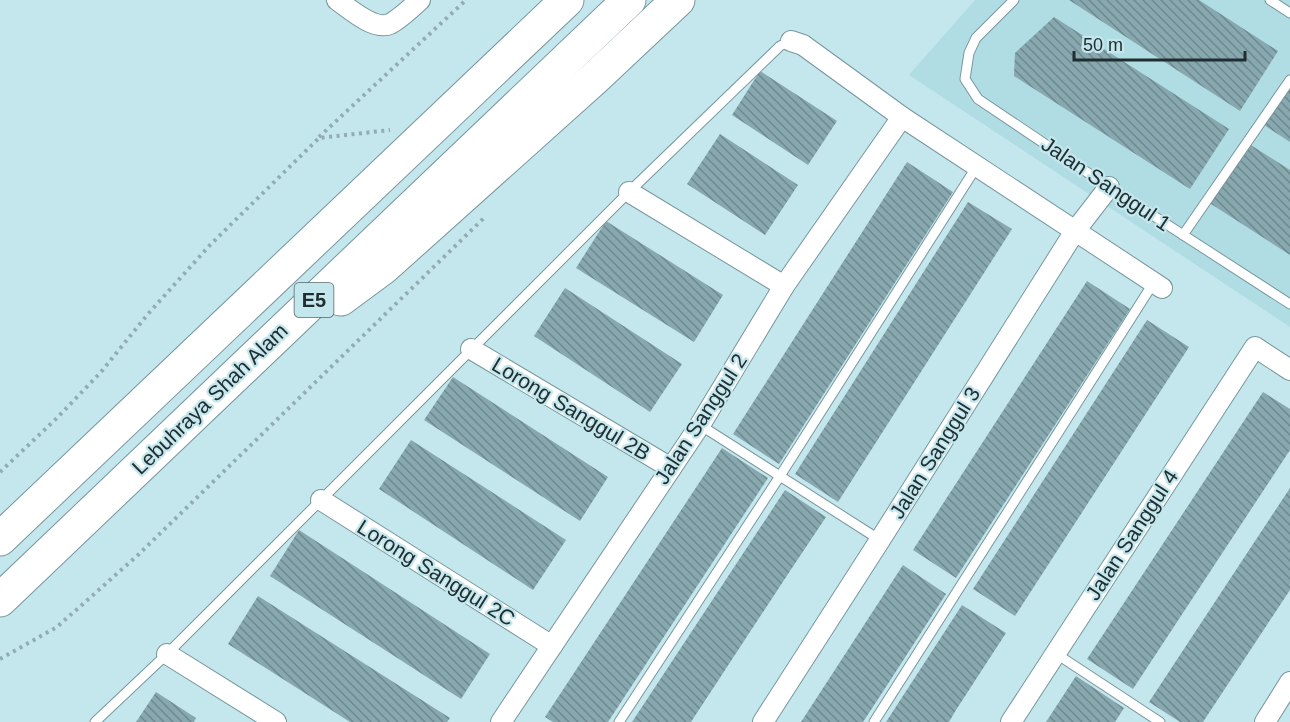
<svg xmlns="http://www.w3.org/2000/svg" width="1290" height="722" font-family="Helvetica,sans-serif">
  <defs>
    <pattern id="building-back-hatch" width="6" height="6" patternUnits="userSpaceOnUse" patternTransform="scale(1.5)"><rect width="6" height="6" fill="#87a8ae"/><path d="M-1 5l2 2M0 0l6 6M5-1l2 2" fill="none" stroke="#6e898e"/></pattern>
  </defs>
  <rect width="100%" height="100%" fill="#c4e7ed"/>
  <polygon fill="#b0dce4" points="975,0 1290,0 1290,327 909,75"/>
  <g fill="url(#building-back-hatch)">
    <polygon points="1069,0 1199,0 1278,51 1240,111"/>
    <polygon points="1054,17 1229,129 1190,189 1014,76 1015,53"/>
    <polygon points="760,71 837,121 808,165 732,115"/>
    <polygon points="1290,78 1290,142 1261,123"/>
    <polygon points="720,134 798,185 765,235 687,184"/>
    <polygon points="1246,142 1290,170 1290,255 1208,202"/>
    <polygon points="907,162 953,192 779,464 733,434"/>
    <polygon points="968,202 1012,229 838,502 795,474"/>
    <polygon points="606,221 723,295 694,342 576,268"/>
    <polygon points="1087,281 1130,309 956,578 913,550"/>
    <polygon points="565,288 682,364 650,412 534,336"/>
    <polygon points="1147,320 1189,347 1015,616 973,589"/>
    <polygon points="453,377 608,477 580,521 424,420"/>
    <polygon points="1263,392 1290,409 1290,450 1133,689 1087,659"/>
    <polygon points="411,440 566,540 533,590 379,489"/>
    <polygon points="722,448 768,478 608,722 553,722 545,717"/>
    <polygon points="1290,488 1290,590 1203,722 1180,722 1149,702"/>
    <polygon points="785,490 826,517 788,574 691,722 632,722"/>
    <polygon points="299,530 490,654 461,699 270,576"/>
    <polygon points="903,565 946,594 884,690 863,722 801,722"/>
    <polygon points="258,596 450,718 447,722 350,722 228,644"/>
    <polygon points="962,605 1006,633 956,710 949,722 886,722"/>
    <polygon points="1076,676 1124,708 1115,722 1046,722"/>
    <polygon points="156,692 196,718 194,722 136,722"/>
  </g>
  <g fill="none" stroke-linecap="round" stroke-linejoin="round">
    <defs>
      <g id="lane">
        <polyline points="1014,0 976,38 969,53 965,79 978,99 1109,187 1290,304"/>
        <polyline points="1270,0 1290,13"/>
        <polyline points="1183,235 1290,80"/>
        <polyline points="700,425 880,540"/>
        <polyline points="1055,653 1160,722"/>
        <polyline points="95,722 167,654 629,192 780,46 791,41"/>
        <polyline points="619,722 780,476 977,166"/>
        <polyline points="874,722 1154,282"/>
      </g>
      <g id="street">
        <path d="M 337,0 C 350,9 374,31 390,24 C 401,18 411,8 420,0"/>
        <polyline points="791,41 803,45 902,117 1162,288"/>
        <polyline points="629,192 784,286"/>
        <polyline points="471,349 671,468"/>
        <polyline points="321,500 552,646"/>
        <polyline points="167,654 276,722"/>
        <polyline points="501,722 700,425 784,286 902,117"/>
        <polyline points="763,722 880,540 1075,231 1109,187"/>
        <polyline points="1011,722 1255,347 1290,370"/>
        <polyline points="1265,722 1290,682"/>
      </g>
      <g id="highway">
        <polyline points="341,299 383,268 595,78 678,0"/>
        <polyline points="0,539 567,0"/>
        <polyline points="0,600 629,0"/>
      </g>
    </defs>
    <use href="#lane" stroke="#77979d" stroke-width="11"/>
    <use href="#street" stroke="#77979d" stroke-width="22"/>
    <use href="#highway" stroke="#77979d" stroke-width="35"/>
    <g stroke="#91adb2" stroke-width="4" stroke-dasharray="3 4.5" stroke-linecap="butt">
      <polyline points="319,137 466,0"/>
      <polyline points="0,472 57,418 101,372 148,314 210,245 319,138 390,130"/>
      <polyline points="0,659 57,627 138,555 486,216"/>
    </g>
    <use href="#lane" stroke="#fff" stroke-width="9"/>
    <use href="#street" stroke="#fff" stroke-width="20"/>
    <use href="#highway" stroke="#fff" stroke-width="33"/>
  </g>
  <g text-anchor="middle" stroke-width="4.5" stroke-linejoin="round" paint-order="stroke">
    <rect fill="#c4e7ed" stroke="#526669" stroke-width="1.5" x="294.5" y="283" width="39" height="34" rx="4.5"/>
    <g font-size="20" font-weight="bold" fill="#212e31">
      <text x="314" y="307">E5</text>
    </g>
    <g font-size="21" fill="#212e31" stroke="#c4e7ed">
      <text transform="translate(1106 184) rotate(34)" y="7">Jalan Sanggul 1</text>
      <text transform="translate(210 399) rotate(-44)" y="7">Lebuhraya Shah Alam</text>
      <text transform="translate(571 409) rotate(31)" y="7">Lorong Sanggul 2B</text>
      <text transform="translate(701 419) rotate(-57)" y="7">Jalan Sanggul 2</text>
      <text transform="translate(935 453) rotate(-58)" y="7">Jalan Sanggul 3</text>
      <text transform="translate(1132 535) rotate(-57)" y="7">Jalan Sanggul 4</text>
      <text transform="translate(436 573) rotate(32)" y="7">Lorong Sanggul 2C</text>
    </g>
  </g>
  <path d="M1074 51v9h171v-9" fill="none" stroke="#212e31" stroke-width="3"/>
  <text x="1083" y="51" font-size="18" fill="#212e31" stroke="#c4e7ed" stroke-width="4.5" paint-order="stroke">50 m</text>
</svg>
